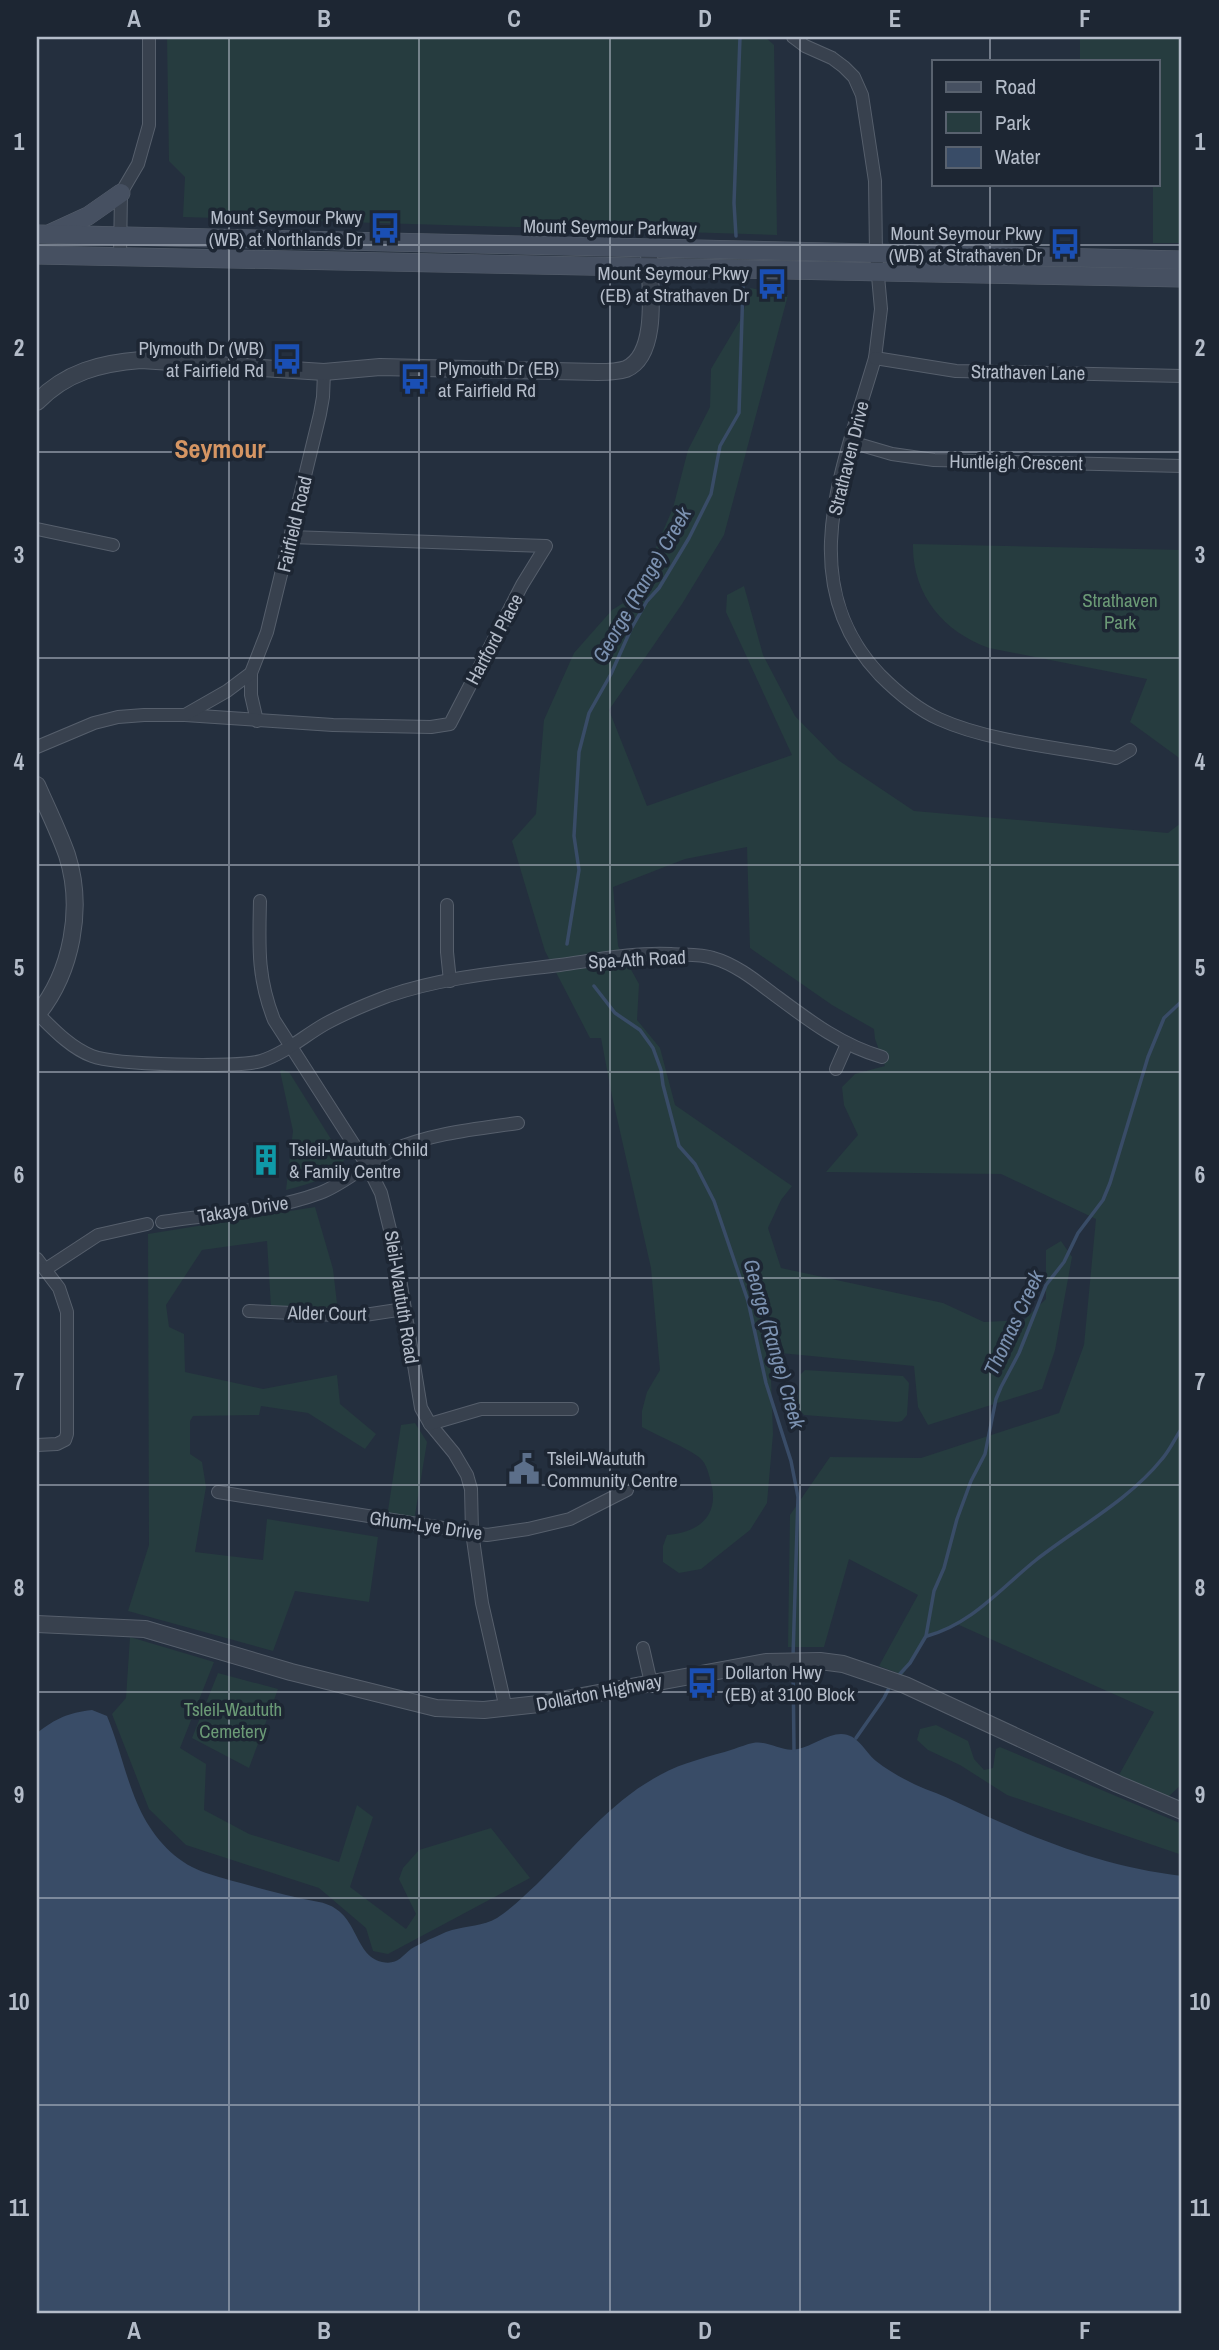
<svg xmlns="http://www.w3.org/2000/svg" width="1219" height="2350" font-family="'Archivo Narrow',sans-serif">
  <rect width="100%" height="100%" fill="#242f3e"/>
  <g fill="#263c3f">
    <polygon points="167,37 765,37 774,45 777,235 183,217 185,177 169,161"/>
    <polygon points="1080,37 1182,37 1182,243 1153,243 1153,184 1158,184 1158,61 1080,61"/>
    <path d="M 750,288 L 788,295 L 724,535 L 682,604 L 609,710 L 647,806 L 792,755 L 726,612 L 727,595 L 744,586 L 763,655 L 795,716 L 838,760 L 914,811 L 1168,833 L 1182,822 L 1182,1784 L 1168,1797 L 1119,1775 L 1154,1712 L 959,1625 L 925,1635 L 903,1675 L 879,1666 L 918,1595 L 849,1559 L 824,1647 L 788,1647 L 790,1515 L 830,1457 L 921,1458 L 1059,1413 L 1084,1345 L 1096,1219 L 1001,1174 L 826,1172 L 858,1135 L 844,1105 L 842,1087 L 855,1074 L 885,1066 L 875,1039 L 874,1029 L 832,1005 L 750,948 L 747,847 L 685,859 L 613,887 L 618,946 L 639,984 L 637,1020 L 660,1048 L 675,1105 L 792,1186 L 781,1200 L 768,1228 L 781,1268 L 943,1303 L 984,1322 L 1024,1320 L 1046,1299 L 1046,1250 L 1061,1241 L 1072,1257 L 1055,1350 L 1042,1389 L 928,1425 L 918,1407 L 914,1366 L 770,1352 L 773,1434 L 767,1503 L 750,1530 L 701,1569 L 679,1573 L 663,1562 L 663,1546 L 667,1535 C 698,1533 720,1516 711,1483 C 709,1475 707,1464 700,1458 C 690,1449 656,1435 642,1427 L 642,1411 L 647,1392 L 660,1370 L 651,1268 L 612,1096 L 601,1038 L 590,1038 L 545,951 L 512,841 L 536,814 L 544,720 L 574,653 L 612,610 L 644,590 L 648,566 L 673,508 L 688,450 L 710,407 L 711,369 L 742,317 Z"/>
    <path d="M 913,544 L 1182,550 L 1182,760 L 1130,722 L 1147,679 L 989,648 C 943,632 912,594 913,544 Z"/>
    <path d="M 282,1070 L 289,1072 L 344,1160 C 339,1177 301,1186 286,1190 L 293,1131 L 280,1071 Z"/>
    <polygon points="315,1207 333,1269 338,1312 271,1307 267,1241 202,1250 166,1305 169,1327 184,1334 185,1372 263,1389 337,1375 340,1404 376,1434 365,1449 308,1413 261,1406 259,1415 193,1416 190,1421 190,1454 202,1462 206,1487 195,1552 263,1560 267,1519 378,1537 369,1602 295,1591 273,1651 128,1611 149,1545 148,1234"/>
    <polygon points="805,1370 903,1376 909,1383 907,1415 902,1421 897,1422 804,1415 798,1408 800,1375"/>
    <polygon points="415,1423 427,1442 414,1521 387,1517 401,1425"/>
    <polygon points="130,1637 214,1662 180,1748 206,1764 204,1810 249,1834 339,1862 357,1805 373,1817 350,1887 406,1929 416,1914 399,1879 403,1868 419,1850 491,1828 530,1878 388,1954 373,1951 366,1928 319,1888 186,1845 149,1809 112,1714 126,1698"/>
    <polygon points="218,1673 278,1689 249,1768 192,1738"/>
    <polygon points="936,1725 968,1741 974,1759 984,1770 993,1768 996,1749 1000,1747 1182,1824 1182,1855 1007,1795 960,1765 928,1750 917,1740 920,1729"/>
  </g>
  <path fill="#394c67" d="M 92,1710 L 107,1716 C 119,1745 125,1775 137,1803 C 148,1829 167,1854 192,1867 C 203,1873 217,1876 229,1880 C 259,1888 288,1896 319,1902 C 360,1910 352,1955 382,1962 C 397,1965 401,1957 411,1949 C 415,1946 423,1943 428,1940 C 436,1937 444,1932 452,1930 C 467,1926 483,1926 497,1918 C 511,1909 525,1895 537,1884 C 576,1846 611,1801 660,1775 C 683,1762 709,1757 734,1749 C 740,1747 747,1744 753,1743 C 769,1740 782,1753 798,1749 C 812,1746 827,1734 841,1734 C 858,1734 864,1751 876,1761 C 886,1769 898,1776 910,1782 C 923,1789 938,1793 952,1800 C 1028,1836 1098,1866 1182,1876 L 1182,2313 L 37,2313 L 37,1733 C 57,1718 67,1713 92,1710 Z"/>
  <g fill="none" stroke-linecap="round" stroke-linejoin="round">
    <g stroke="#394c67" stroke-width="3.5">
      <polyline points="736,236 734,203 740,37"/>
      <polyline points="567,944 579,870 574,836 579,752 589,713 611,674 631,629 647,601 659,588 689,538 711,494 720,446 739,413 743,285"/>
      <polyline points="594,986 615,1013 640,1030 653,1048 661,1070 663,1085 679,1146 695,1164 714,1201 748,1301 766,1383 791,1461 798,1497 793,1657"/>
      <path d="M 927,1636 C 972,1624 1001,1588 1036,1560 C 1078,1527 1128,1501 1162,1459 C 1170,1450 1175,1438 1182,1428"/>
      <polyline points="793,1665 794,1750"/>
      <polyline points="898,1676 910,1663 926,1636 934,1591 944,1568 957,1519 971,1481 985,1454 996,1399 1001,1387 1019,1353 1046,1285 1064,1262 1078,1233 1103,1200 1110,1183 1148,1057 1164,1018 1182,1001"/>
      <polyline points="856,1738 884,1698 891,1684"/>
    </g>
    <defs>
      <g id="minor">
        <path d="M 793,37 L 805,46 L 832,58 L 844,67 L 854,77 L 862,95 L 875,181 L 876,254 L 881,309 L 875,358 C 844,465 791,581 880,675 C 897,692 917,709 939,719 C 990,742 1061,748 1116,758 L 1130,750"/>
        <polyline points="120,257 121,193 138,164 149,125 149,37"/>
        <polyline points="875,358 956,371 1182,376"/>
        <polyline points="851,442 892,454 934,460 1182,466"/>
        <polyline points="37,529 113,545"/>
        <polyline points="251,673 251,695 257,721"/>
        <polyline points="185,715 333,725 431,727 450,724 522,585 546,546 291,537"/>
        <polyline points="37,747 94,723 118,717 144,715 185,715 227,691 251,673 267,632 320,414 323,397 324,372"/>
        <path d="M 260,901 C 259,946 257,977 274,1020 L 367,1165 L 381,1193 L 396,1254 L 421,1408 L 430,1424 L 454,1453 L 467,1475 L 471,1489 L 472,1532 L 482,1603 L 506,1709"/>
        <polyline points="447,905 447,952 450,981"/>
        <path d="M 38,1014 C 54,1030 71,1048 92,1056 C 115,1065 237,1068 261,1061 C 284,1054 304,1036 325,1024 C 345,1013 367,1004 388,996 C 443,977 503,972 560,965 C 596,960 635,952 671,954 C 685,955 701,954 713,958 C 735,964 755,980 772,993 C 807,1019 840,1045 882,1057"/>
        <polyline points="836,1069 847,1044"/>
        <path d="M 162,1222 C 212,1214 272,1211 320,1193 C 346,1183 367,1162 393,1150 C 432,1133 476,1129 518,1123"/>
        <polyline points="37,1259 59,1288 67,1312 67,1434 65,1440 57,1444 37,1445"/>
        <polyline points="46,1269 98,1235 147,1224"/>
        <polyline points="249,1311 358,1316 404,1309"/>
        <polyline points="430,1424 481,1409 572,1409"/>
        <polyline points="218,1492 487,1535 528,1529 570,1519 627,1490"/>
        <polyline points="643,1648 651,1683"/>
      </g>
      <g id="tertiary">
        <path d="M 37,402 C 66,372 101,363 141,360 L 324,372 L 380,367 L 598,372 C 607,372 617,372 626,369 C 661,354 649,280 649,249"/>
        <path d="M 37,785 C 47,808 59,832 67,855 C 84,908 72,972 37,1015"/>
        <polyline points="37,1624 145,1629 291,1672 436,1708 484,1710 539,1704 766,1662 820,1661 843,1664 905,1685 1118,1784 1182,1811"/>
      </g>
      <g id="secondary">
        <polyline points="51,233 88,216 121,193"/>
        <polyline points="37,234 1182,260"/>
        <polyline points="37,255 1182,278"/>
      </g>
    </defs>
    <use href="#minor" stroke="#565f6c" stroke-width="14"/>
    <use href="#tertiary" stroke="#565f6c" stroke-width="18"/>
    <use href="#secondary" stroke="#565f6c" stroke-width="19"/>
    <use href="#minor" stroke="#38414e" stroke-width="12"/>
    <use href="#tertiary" stroke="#38414e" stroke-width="16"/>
    <use href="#secondary" stroke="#465061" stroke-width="18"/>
  </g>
  <path fill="none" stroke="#b4bcc9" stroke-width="2" stroke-opacity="0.55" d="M 229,37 L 229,2313M 419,37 L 419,2313M 610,37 L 610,2313M 800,37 L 800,2313M 990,37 L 990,61M 990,184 L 990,2313M 37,245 L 1182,245M 37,452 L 1182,452M 37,658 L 1182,658M 37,865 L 1182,865M 37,1072 L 1182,1072M 37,1278 L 1182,1278M 37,1485 L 1182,1485M 37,1692 L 1182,1692M 37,1898 L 1182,1898M 37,2105 L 1182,2105"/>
  <defs>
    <symbol id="bus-bare" viewBox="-9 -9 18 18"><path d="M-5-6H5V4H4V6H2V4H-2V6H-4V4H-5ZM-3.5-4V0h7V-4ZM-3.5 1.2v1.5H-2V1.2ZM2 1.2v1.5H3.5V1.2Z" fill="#1a4fb4" stroke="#1d2633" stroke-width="2.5" paint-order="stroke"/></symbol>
    <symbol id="building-bare" viewBox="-9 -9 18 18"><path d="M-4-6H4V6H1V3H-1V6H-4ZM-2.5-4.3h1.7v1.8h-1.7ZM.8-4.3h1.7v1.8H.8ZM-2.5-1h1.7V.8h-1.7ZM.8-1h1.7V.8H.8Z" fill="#0f9aa8" stroke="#1d2633" stroke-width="2.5" paint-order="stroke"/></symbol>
    <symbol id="civic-bare" viewBox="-9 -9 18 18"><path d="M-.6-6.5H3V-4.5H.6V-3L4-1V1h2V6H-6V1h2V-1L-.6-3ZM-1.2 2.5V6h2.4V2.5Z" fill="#5c6f8a" stroke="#1d2633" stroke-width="2.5" paint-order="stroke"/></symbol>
  </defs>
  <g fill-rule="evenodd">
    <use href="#bus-bare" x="363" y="206" width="44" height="44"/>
    <use href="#bus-bare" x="1043" y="222" width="44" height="44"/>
    <use href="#bus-bare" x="750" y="262" width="44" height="44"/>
    <use href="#bus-bare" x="265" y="337" width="44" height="44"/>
    <use href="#bus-bare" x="393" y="357" width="44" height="44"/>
    <use href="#building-bare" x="244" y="1138" width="44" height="44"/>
    <use href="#civic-bare" x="502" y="1447" width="44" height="44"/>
    <use href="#bus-bare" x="680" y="1661" width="44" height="44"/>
  </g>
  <g text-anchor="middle" stroke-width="7" stroke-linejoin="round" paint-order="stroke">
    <g font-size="19" fill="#b4bcc9" stroke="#1d2633" text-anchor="end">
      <text x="362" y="224">Mount Seymour Pkwy<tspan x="362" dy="22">(WB) at Northlands Dr</tspan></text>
      <text x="1042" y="240">Mount Seymour Pkwy<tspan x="1042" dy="22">(WB) at Strathaven Dr</tspan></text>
      <text x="749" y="280">Mount Seymour Pkwy<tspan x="749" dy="22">(EB) at Strathaven Dr</tspan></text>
      <text x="264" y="355">Plymouth Dr (WB)<tspan x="264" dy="22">at Fairfield Rd</tspan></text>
      <text x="438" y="375" text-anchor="start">Plymouth Dr (EB)<tspan x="438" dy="22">at Fairfield Rd</tspan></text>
      <text x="289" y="1156" text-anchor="start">Tsleil-Waututh Child<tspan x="289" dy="22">&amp; Family Centre</tspan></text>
      <text x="547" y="1465" text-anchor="start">Tsleil-Waututh<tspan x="547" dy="22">Community Centre</tspan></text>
      <text x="725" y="1679" text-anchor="start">Dollarton Hwy<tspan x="725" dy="22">(EB) at 3100 Block</tspan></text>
    </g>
    <g font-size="19" fill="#b4bcc9" stroke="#1d2633">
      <text transform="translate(610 227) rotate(1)" y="7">Mount Seymour Parkway</text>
      <text transform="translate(1028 372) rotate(1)" y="7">Strathaven Lane</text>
      <text transform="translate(848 458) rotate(-76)" y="7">Strathaven Drive</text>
      <text transform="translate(1016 462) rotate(1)" y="7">Huntleigh Crescent</text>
      <text transform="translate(294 524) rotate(-77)" y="7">Fairfield Road</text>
      <text transform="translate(494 639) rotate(-62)" y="7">Hartford Place</text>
      <text transform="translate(637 959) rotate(-3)" y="7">Spa-Ath Road</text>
      <text transform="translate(243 1209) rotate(-9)" y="7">Takaya Drive</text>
      <text transform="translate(402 1297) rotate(81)" y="7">Sleil-Waututh Road</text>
      <text transform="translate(327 1313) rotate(1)" y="7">Alder Court</text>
      <text transform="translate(426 1525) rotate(8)" y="7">Ghum-Lye Drive</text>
      <text transform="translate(599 1692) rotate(-11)" y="7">Dollarton Highway</text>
    </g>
    <g font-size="19" fill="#6b9a76" stroke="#1d2633">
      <text x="1120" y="607">Strathaven<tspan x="1120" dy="22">Park</tspan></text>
      <text x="233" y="1716">Tsleil-Waututh<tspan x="233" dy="22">Cemetery</tspan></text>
    </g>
    <g font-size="21" font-style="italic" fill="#7c92b1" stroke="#1d2633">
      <text transform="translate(642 585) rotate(-60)" y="7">George (Range) Creek</text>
      <text transform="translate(1014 1323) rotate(-65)" y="7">Thomas Creek</text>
      <text transform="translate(774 1344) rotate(74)" y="7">George (Range) Creek</text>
    </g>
    <g font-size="26" font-weight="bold" fill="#d59563" stroke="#1d2633">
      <text x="220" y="458">Seymour</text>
    </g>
  </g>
  <rect width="1219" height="2350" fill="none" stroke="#1d2633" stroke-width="77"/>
  <rect x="932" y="60" width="228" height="126" fill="#1d2633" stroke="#59626f" stroke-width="2"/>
  <rect x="946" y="82" width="35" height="10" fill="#465061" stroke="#59626f" stroke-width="2"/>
  <text x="995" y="94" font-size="21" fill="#b4bcc9">Road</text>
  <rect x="946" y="112" width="35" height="21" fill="#263c3f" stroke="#59626f" stroke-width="2"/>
  <text x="995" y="130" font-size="21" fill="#b4bcc9">Park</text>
  <rect x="946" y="147" width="35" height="21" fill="#394c67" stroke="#59626f" stroke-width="2"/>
  <text x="995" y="164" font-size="21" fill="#b4bcc9">Water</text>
  <rect x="38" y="38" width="1142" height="2274" fill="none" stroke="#b4bcc9" stroke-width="2.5"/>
  <g font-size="23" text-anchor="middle" font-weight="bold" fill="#b4bcc9">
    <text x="134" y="27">A</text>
    <text x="324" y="27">B</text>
    <text x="514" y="27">C</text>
    <text x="705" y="27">D</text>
    <text x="895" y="27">E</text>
    <text x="1085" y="27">F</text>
    <text x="19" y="150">1</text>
    <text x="1200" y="150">1</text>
    <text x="19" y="356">2</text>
    <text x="1200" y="356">2</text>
    <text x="19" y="563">3</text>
    <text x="1200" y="563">3</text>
    <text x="19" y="770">4</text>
    <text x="1200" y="770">4</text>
    <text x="19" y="976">5</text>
    <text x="1200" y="976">5</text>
    <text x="19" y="1183">6</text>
    <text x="1200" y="1183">6</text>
    <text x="19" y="1390">7</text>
    <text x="1200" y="1390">7</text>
    <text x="19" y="1596">8</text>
    <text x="1200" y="1596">8</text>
    <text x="19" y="1803">9</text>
    <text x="1200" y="1803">9</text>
    <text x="19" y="2010">10</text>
    <text x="1200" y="2010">10</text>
    <text x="19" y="2216">11</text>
    <text x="1200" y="2216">11</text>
    <text x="134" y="2339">A</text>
    <text x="324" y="2339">B</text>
    <text x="514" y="2339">C</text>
    <text x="705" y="2339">D</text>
    <text x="895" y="2339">E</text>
    <text x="1085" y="2339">F</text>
  </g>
</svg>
